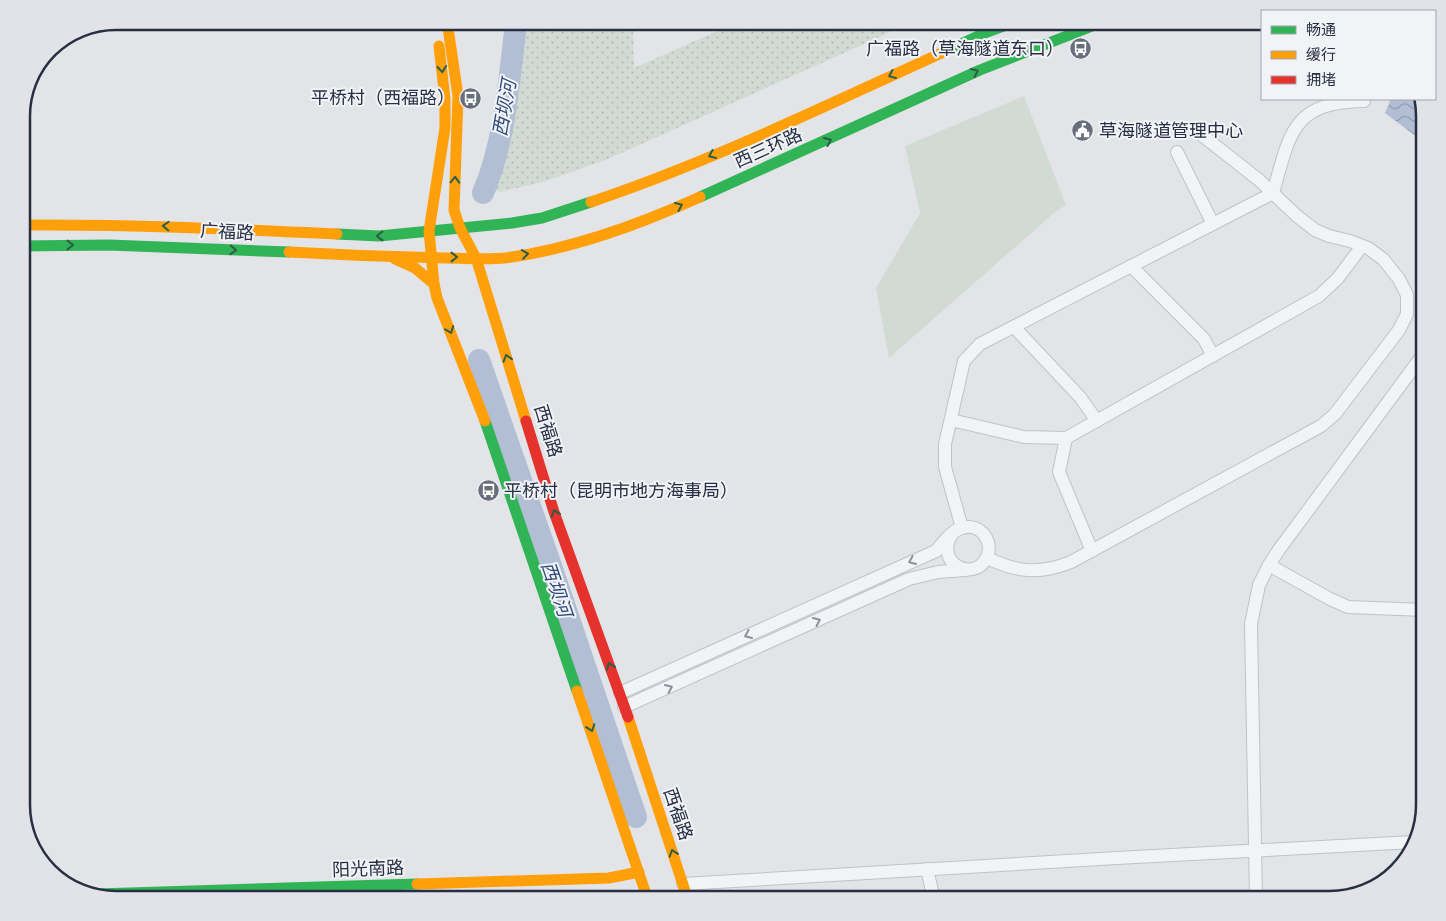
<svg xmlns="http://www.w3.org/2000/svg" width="1446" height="921" font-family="Manrope,'Noto Sans SC',sans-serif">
  <defs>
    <pattern id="grass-dots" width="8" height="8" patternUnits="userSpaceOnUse" patternTransform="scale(1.25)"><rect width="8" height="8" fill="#d2dbd3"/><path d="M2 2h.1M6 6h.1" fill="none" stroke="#b4bcb6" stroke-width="1.8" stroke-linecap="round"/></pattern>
    <pattern id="water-waves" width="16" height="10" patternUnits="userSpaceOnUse" patternTransform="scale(1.25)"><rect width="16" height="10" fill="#b1bed4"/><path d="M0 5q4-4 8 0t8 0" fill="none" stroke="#909bae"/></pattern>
  </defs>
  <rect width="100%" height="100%" fill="#e3e4e8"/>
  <path fill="url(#grass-dots)" d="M 522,21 L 633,21 L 634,68 L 740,21 L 915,21 L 608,159 L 546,181 L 500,192 L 494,190 C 508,134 524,79 522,21 Z"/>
  <polygon fill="#d2dbd3" points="1024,96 1066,205 1054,213 889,358 876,288 920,213 905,146"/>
  <polygon fill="url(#water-waves)" points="1391,99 1420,99 1425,116 1425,143 1385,113"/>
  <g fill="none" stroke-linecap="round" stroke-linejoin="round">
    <g stroke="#b1bed4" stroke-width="22">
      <path d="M 483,193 C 504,145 509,83 515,32 L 515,21"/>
      <polyline points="479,360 551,566 636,817"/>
    </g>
    <defs>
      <g id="street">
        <polyline points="1177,152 1213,224"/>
        <polyline points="1131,266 1204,339 1213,356"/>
        <polyline points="1014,327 1080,397 1097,421"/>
        <polyline points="951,420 1024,437 1066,438 1319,296 1338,278 1362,246"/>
        <polyline points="1066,438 1059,472 1092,551"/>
        <path d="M 962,528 L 945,467 L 945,444 L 964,361 L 980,344 L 1273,193 C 1290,133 1292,102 1364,101"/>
        <path d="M 987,558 C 1017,572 1039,575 1071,562 L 1321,426 L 1335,414 L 1399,330 L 1407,314 L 1407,295 L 1399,279 L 1383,259 L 1368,248 L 1350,241 L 1329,236 L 1315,230 L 1297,216 L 1259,180 L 1203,136"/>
        <polyline points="1269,565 1330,599 1348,607 1425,610"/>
        <path d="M 620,693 L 936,551 C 943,543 952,530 962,528 C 981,522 995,543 986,559 C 972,583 934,562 952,534"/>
        <polyline points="624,707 909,579 938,572 965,570"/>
        <polyline points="927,869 934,900"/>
        <polyline points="683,884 1117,858 1413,842"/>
        <polyline points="1256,900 1251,624 1259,585 1269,565 1278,551 1425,352"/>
      </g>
    </defs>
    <use href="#street" stroke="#c1c2c6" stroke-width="14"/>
    <use href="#street" stroke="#f2f3f5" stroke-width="12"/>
    <g stroke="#30b455" stroke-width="11">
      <polyline points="946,51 987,32 1017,21"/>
      <polyline points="700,197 980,70 1105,21"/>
      <polyline points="337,234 379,236 512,223 542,218 591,202"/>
      <polyline points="21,246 109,245 289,252"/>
      <polyline points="485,421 577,691"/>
      <polyline points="97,894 417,884"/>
    </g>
    <g stroke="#ff9f0a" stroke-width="11">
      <polyline points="447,21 458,96 454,210 460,228 476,258 526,421"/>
      <polyline points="439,46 445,99 445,128 429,231 434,284 437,298 485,421"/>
      <path d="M 591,202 C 713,161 829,104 946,51"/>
      <path d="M 21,225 C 127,224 231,229 337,234"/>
      <path d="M 289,252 C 341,255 393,257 445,258 C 464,258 486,260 505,258 C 573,249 638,225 700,197"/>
      <polyline points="395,259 415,268 434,284"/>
      <polyline points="577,691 648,900"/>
      <polyline points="628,717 688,900"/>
      <polyline points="417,884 609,878 639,872"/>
    </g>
    <polyline stroke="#e5322d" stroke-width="11" points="526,421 554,512 628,717"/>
  </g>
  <defs><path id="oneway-chevron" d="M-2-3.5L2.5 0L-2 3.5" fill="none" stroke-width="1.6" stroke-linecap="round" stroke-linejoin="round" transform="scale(1.25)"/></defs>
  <g stroke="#2b5e49">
    <use href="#oneway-chevron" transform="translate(442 69) rotate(84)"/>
    <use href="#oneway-chevron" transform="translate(975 72) rotate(-24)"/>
    <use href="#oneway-chevron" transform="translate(892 75) rotate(156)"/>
    <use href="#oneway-chevron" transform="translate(828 141) rotate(-24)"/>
    <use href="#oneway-chevron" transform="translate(712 155) rotate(157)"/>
    <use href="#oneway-chevron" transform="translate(455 180) rotate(-88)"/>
    <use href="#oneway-chevron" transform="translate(679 206) rotate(-24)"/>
    <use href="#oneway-chevron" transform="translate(166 226) rotate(-178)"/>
    <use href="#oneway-chevron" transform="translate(380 236) rotate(179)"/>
    <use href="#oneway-chevron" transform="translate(70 245)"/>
    <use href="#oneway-chevron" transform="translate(233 250) rotate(3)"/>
    <use href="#oneway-chevron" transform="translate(525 254) rotate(-9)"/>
    <use href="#oneway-chevron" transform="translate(454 257)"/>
    <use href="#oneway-chevron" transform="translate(450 330) rotate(69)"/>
    <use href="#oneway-chevron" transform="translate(507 358) rotate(-107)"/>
    <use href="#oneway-chevron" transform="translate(555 513) rotate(-109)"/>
    <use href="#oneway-chevron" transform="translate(610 666) rotate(-110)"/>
    <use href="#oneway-chevron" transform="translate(591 728) rotate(71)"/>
    <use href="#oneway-chevron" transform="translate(673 853) rotate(-109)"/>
  </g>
  <g stroke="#8d919c">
    <use href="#oneway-chevron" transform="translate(912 561) rotate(157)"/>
    <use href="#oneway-chevron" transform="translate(817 621) rotate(-24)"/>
    <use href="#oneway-chevron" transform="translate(748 635) rotate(156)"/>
    <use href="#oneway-chevron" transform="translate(669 688) rotate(-24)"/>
  </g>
  <defs>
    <symbol id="bus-disc" viewBox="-11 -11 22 22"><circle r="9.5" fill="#696e7c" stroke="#f1f3f7"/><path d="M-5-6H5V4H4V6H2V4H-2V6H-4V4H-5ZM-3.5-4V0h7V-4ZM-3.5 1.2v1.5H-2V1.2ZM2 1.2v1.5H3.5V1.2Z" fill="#fff"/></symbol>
    <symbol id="civic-disc" viewBox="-11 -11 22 22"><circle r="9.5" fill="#696e7c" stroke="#f1f3f7"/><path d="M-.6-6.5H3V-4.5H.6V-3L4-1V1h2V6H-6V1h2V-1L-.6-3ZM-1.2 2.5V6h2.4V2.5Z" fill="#fff"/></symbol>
  </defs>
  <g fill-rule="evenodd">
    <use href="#bus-disc" x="1068" y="36" width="25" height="25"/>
    <use href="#bus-disc" x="458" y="86" width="25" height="25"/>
    <use href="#civic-disc" x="1070" y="118" width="25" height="25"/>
    <use href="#bus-disc" x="476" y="478" width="25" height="25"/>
  </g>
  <g text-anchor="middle" stroke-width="4" stroke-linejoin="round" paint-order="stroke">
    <g font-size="18" fill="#282f42" stroke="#f1f3f7" text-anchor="end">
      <text x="1064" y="55">广福路（草海隧道东口）</text>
      <text x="455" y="104">平桥村（西福路）</text>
      <text x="1099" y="137" text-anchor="start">草海隧道管理中心</text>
      <text x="504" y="497" text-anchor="start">平桥村（昆明市地方海事局）</text>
    </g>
    <g font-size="18" fill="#282f42" stroke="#f1f3f7">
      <text transform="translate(768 148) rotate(-24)" y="6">西三环路</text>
      <text transform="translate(227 232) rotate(3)" y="6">广福路</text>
      <text transform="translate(548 431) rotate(73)" y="6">西福路</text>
      <text transform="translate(678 814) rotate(71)" y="6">西福路</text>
      <text transform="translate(368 869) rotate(-2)" y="6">阳光南路</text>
    </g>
    <g font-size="19" font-style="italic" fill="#314978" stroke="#f1f3f7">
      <text transform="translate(504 108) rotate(-80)" y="7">西坝河</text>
      <text transform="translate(557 589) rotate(71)" y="7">西坝河</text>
    </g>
  </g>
  <path d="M0 0H1446V921H0ZM116 30H1330A86 86 0 0 1 1416 116V805A86 86 0 0 1 1330 891H116A86 86 0 0 1 30 805V116A86 86 0 0 1 116 30Z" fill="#e1e3e9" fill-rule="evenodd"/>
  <path fill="none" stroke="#282f42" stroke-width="2.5" d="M116 30H1330A86 86 0 0 1 1416 116V805A86 86 0 0 1 1330 891H116A86 86 0 0 1 30 805V116A86 86 0 0 1 116 30Z"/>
  <rect x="1261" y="10" width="175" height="90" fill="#f1f3f7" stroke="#a1a5af"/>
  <rect x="1271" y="26" width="25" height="8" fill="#30b455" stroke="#a1a5af"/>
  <text x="1306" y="35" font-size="15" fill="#282f42">畅通</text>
  <rect x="1271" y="51" width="25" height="8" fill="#ff9f0a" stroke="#a1a5af"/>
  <text x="1306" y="60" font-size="15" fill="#282f42">缓行</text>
  <rect x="1271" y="76" width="25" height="8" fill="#e5322d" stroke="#a1a5af"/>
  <text x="1306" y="85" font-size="15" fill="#282f42">拥堵</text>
</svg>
